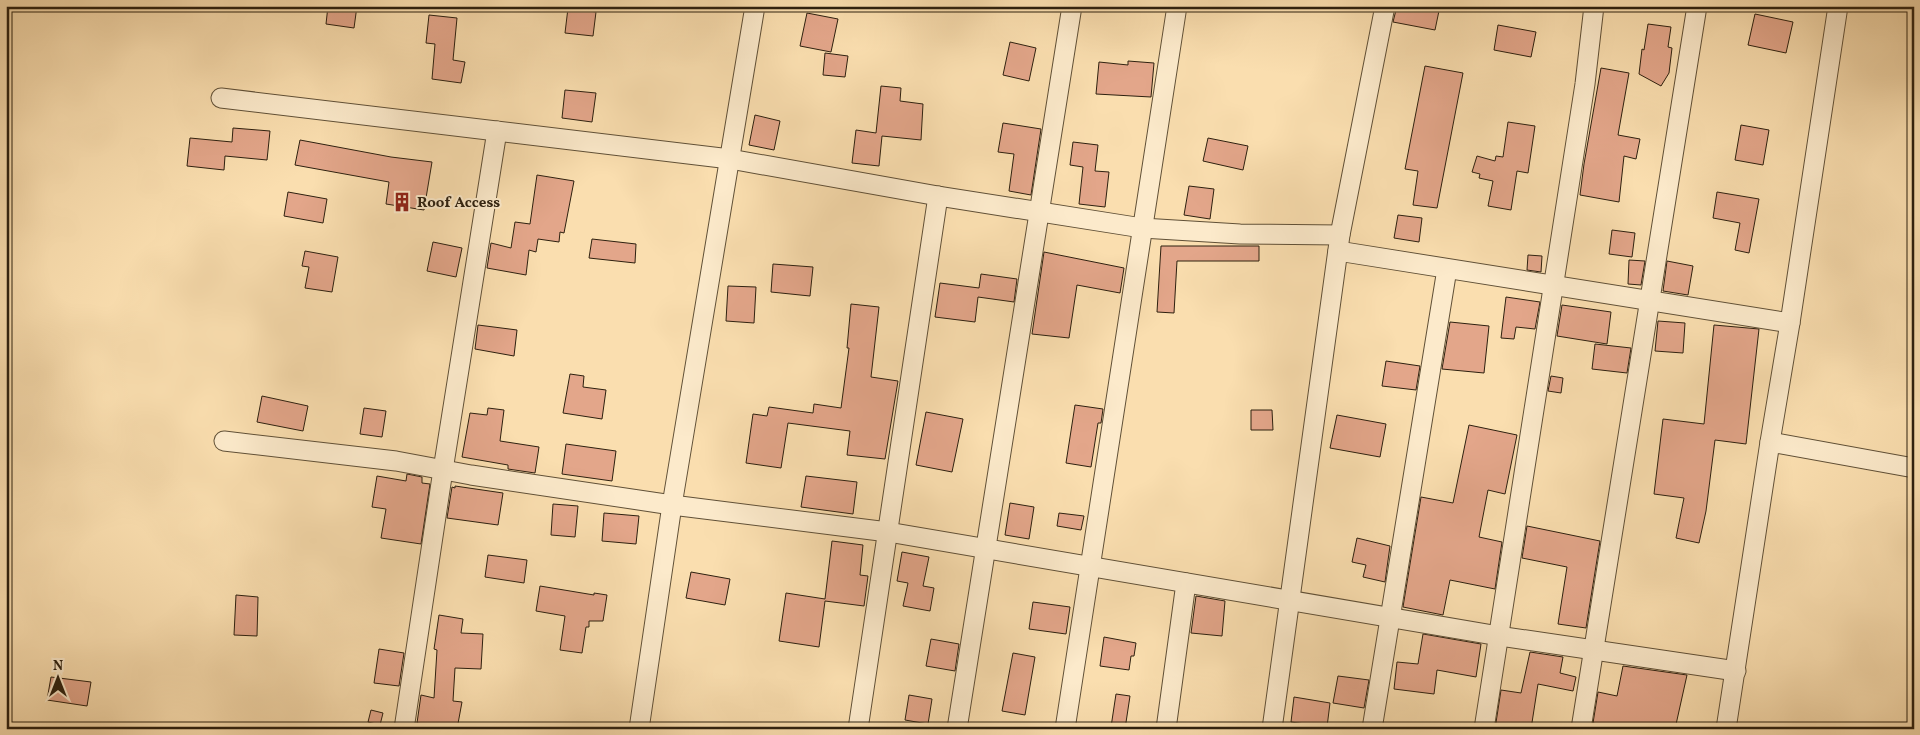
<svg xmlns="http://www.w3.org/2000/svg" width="1920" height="735" font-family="Vollkorn,serif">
  <rect width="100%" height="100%" fill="#fadeaf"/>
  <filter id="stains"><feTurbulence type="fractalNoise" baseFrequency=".004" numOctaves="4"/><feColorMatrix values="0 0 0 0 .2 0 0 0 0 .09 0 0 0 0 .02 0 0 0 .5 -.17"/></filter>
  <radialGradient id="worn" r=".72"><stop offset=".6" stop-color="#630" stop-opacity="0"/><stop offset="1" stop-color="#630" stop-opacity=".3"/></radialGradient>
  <g fill="#e3a68a" stroke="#2d200f">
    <polygon points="328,6 357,6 354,28 326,24"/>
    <polygon points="1397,6 1440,6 1435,30 1393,22"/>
    <polygon points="568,8 596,12 593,36 565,33"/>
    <polygon points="807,13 838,19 831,52 800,46"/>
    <polygon points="1755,14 1793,22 1786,53 1748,45"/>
    <polygon points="429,15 457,18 453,60 465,62 461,83 432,79 435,44 426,43"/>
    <polygon points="1648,24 1671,27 1668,47 1672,48 1669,73 1661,86 1639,74 1642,49 1644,50"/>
    <polygon points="1498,25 1536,32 1531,57 1494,50"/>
    <polygon points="1010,42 1036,48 1029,81 1003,75"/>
    <polygon points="825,53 848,56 845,77 823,75"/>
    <polygon points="1128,61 1154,63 1151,97 1096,94 1099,62 1128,65"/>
    <polygon points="1425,66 1463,73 1437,208 1413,205 1418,171 1405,169"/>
    <polygon points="1601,68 1629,73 1618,135 1640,139 1636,159 1624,156 1619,202 1580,195 1584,164"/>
    <polygon points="881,86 901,88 900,101 923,104 921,140 882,136 879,166 852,163 856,130 876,133"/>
    <polygon points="565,90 596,93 592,122 562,118"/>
    <polygon points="755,115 780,121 774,150 749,145"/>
    <polygon points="1508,122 1535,126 1528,173 1517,171 1511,210 1488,206 1493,181 1479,178 1480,174 1472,172 1477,156 1495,161 1496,156 1503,157"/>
    <polygon points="1003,123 1041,129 1031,195 1009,191 1014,154 998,152"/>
    <polygon points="1741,125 1769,130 1763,165 1735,160"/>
    <polygon points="233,128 270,131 267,160 225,156 224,170 187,166 190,138 232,142"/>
    <polygon points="1208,138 1248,146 1243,170 1203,161"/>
    <polygon points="300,140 391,157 432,162 424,210 386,204 389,182 295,165"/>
    <polygon points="1073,142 1098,145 1095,171 1109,172 1105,207 1079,204 1083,167 1070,165"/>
    <polygon points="537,175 574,181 564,233 560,232 559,242 538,239 536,252 529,250 526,275 487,268 491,243 511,248 515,222 530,224"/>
    <polygon points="1189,186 1214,189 1210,219 1184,215"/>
    <polygon points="288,192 327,199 323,223 284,216"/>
    <polygon points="1717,192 1759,199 1749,253 1735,250 1740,223 1713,218"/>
    <polygon points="1398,215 1422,218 1419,242 1394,238"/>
    <polygon points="1612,230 1635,233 1632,257 1609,254"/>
    <polygon points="592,239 636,244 635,263 589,258"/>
    <polygon points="433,242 462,248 456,277 427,271"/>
    <polygon points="1161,246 1259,246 1259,261 1177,261 1174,313 1157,312"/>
    <polygon points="305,251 338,257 332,292 305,288 309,267 302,266"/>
    <polygon points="1044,252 1124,268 1120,293 1077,285 1069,338 1032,334"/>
    <polygon points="1528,255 1542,256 1541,272 1527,270"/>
    <polygon points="1629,260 1645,261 1641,285 1628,284"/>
    <polygon points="1667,261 1693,266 1688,295 1663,291"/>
    <polygon points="773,264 813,267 810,296 771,292"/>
    <polygon points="981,274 1017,279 1014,302 978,297 975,322 935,317 940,283 979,288"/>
    <polygon points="728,286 756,287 754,323 726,321"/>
    <polygon points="1506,297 1540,302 1535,329 1516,327 1514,339 1501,338"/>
    <polygon points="851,304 879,307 871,377 898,381 885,459 847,455 850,431 788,423 781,468 746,463 753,414 767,416 769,407 813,413 814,404 841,408 849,348 847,348"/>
    <polygon points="1562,305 1611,312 1607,344 1557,336"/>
    <polygon points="1658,321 1685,323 1683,353 1655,351"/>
    <polygon points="1450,322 1489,326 1484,373 1442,369"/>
    <polygon points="478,325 517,330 514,356 475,349"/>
    <polygon points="1714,325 1759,329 1746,444 1715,440 1706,511 1699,543 1676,538 1684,498 1654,494 1663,419 1704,424"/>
    <polygon points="1595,344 1631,348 1627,373 1592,369"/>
    <polygon points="1386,361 1420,366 1416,390 1382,386"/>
    <polygon points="570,374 584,376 583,387 606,390 602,419 563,413"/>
    <polygon points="1551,376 1563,378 1561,393 1548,391"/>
    <polygon points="262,396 308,406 303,431 257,422"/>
    <polygon points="1075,405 1103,409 1101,423 1098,423 1091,467 1066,463"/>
    <polygon points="364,408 386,411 382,437 360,434"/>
    <polygon points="488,408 504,410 500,441 539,447 535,473 508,469 508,465 462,457 470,413 487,415"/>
    <polygon points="1251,410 1272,410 1273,430 1251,430"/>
    <polygon points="926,412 963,419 952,472 916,465"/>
    <polygon points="1337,415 1386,424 1380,457 1330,448"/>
    <polygon points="1469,425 1517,435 1505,494 1488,490 1479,537 1502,542 1495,589 1450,580 1443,615 1403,607 1421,497 1453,503"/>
    <polygon points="566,444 616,451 612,481 562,474"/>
    <polygon points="407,474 422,477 422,483 430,484 421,544 381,538 386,509 372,507 377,476 406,481"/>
    <polygon points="806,476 857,482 853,514 801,507"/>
    <polygon points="455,486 503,493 498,525 447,518 452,487 455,488"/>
    <polygon points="1010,503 1034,507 1029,539 1005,535"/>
    <polygon points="553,504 578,506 575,537 551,535"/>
    <polygon points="604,513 639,516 636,544 602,541"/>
    <polygon points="1059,513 1084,516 1081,530 1057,526"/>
    <polygon points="1527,526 1600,541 1586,628 1558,624 1567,567 1522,558"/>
    <polygon points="1357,538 1390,546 1385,582 1363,577 1366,565 1352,562"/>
    <polygon points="832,541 863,545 860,575 868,576 864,606 825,601 819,647 779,641 786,593 825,599"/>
    <polygon points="902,552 929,557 923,586 934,588 930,611 903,606 908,583 897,581"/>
    <polygon points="488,555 527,560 524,583 485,577"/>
    <polygon points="691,572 730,579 725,605 686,598"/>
    <polygon points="540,586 594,595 594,593 607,595 603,621 589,621 589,627 586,627 582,653 560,650 565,616 536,611"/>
    <polygon points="236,595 258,597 257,636 234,635"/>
    <polygon points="1196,596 1225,601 1222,636 1191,633"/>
    <polygon points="1033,602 1070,607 1066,634 1029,629"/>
    <polygon points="439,615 463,619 461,633 483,634 481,669 455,668 453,701 462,702 457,729 417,723 421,695 434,698 437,650 434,649"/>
    <polygon points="1423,634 1481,644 1476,677 1437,670 1434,694 1394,689 1397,662 1418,664"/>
    <polygon points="1104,637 1136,643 1134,656 1131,656 1129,670 1100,666"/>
    <polygon points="931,639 959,644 955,671 926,666"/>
    <polygon points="379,649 404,653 399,686 374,683"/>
    <polygon points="1530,652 1563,657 1560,673 1576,677 1573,691 1538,684 1531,729 1495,729 1501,690 1521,693"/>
    <polygon points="1013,653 1035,657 1025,715 1002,711"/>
    <polygon points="1623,666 1687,675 1675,729 1621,729 1593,723 1598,692 1617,696"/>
    <polygon points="1338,676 1369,680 1364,708 1333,703"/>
    <polygon points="51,677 91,682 87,706 47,700"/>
    <polygon points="1116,694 1130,696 1125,729 1111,727"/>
    <polygon points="909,695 932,699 928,724 905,720"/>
    <polygon points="1294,697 1330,703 1327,727 1291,722"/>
    <polygon points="371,710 383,713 380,725 368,722"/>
  </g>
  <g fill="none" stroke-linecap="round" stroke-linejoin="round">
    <defs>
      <g id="minor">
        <polyline points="221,98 730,159 938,196 1142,228 1240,234 1340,235"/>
        <polyline points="1338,251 1790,323"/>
        <polyline points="224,441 396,461 471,475 672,505 888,532 1499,636 1736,671"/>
        <polyline points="1770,442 1914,468"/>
        <polyline points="404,729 443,470 497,131"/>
        <polyline points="639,729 672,505 755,6"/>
        <polyline points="858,729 938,196"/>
        <polyline points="957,729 1072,6"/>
        <polyline points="1065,729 1177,6"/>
        <polyline points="1166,729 1186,583"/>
        <polyline points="1272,729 1340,235 1385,6"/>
        <polyline points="1372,729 1447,269"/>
        <polyline points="1484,729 1585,84 1594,6"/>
        <polyline points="1581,729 1697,6"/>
        <polyline points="1726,729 1770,442 1790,323 1838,6"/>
      </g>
    </defs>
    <use href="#minor" stroke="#605037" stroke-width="21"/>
    <use href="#minor" stroke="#fceacb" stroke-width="19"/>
  </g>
  <defs>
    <symbol id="building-bare" viewBox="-9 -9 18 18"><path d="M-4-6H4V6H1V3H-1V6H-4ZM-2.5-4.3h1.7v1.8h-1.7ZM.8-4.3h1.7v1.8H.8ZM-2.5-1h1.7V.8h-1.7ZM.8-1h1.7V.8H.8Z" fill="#8f2418" stroke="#fceacb" stroke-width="2.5" paint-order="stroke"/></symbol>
  </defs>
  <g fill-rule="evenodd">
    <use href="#building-bare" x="388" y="188" width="28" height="28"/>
  </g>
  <g text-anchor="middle" stroke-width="4" stroke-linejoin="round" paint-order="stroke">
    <g font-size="15" font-weight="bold" fill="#2d200f" stroke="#fceacb" text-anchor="start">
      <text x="417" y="207">Roof Access</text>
    </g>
  </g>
  <rect width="1920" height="735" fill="none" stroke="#fadeaf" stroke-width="25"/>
  <rect x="8" y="8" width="1905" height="720" fill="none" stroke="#2d200f" stroke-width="2.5"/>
  <rect x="12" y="12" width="1895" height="710" fill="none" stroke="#2d200f"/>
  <g transform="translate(58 678)" stroke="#fceacb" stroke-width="4" paint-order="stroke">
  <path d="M0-4L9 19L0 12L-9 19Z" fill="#2d200f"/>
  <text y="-8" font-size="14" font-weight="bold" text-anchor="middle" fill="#2d200f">N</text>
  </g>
  <rect width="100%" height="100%" filter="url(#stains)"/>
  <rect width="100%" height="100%" fill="url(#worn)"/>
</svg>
